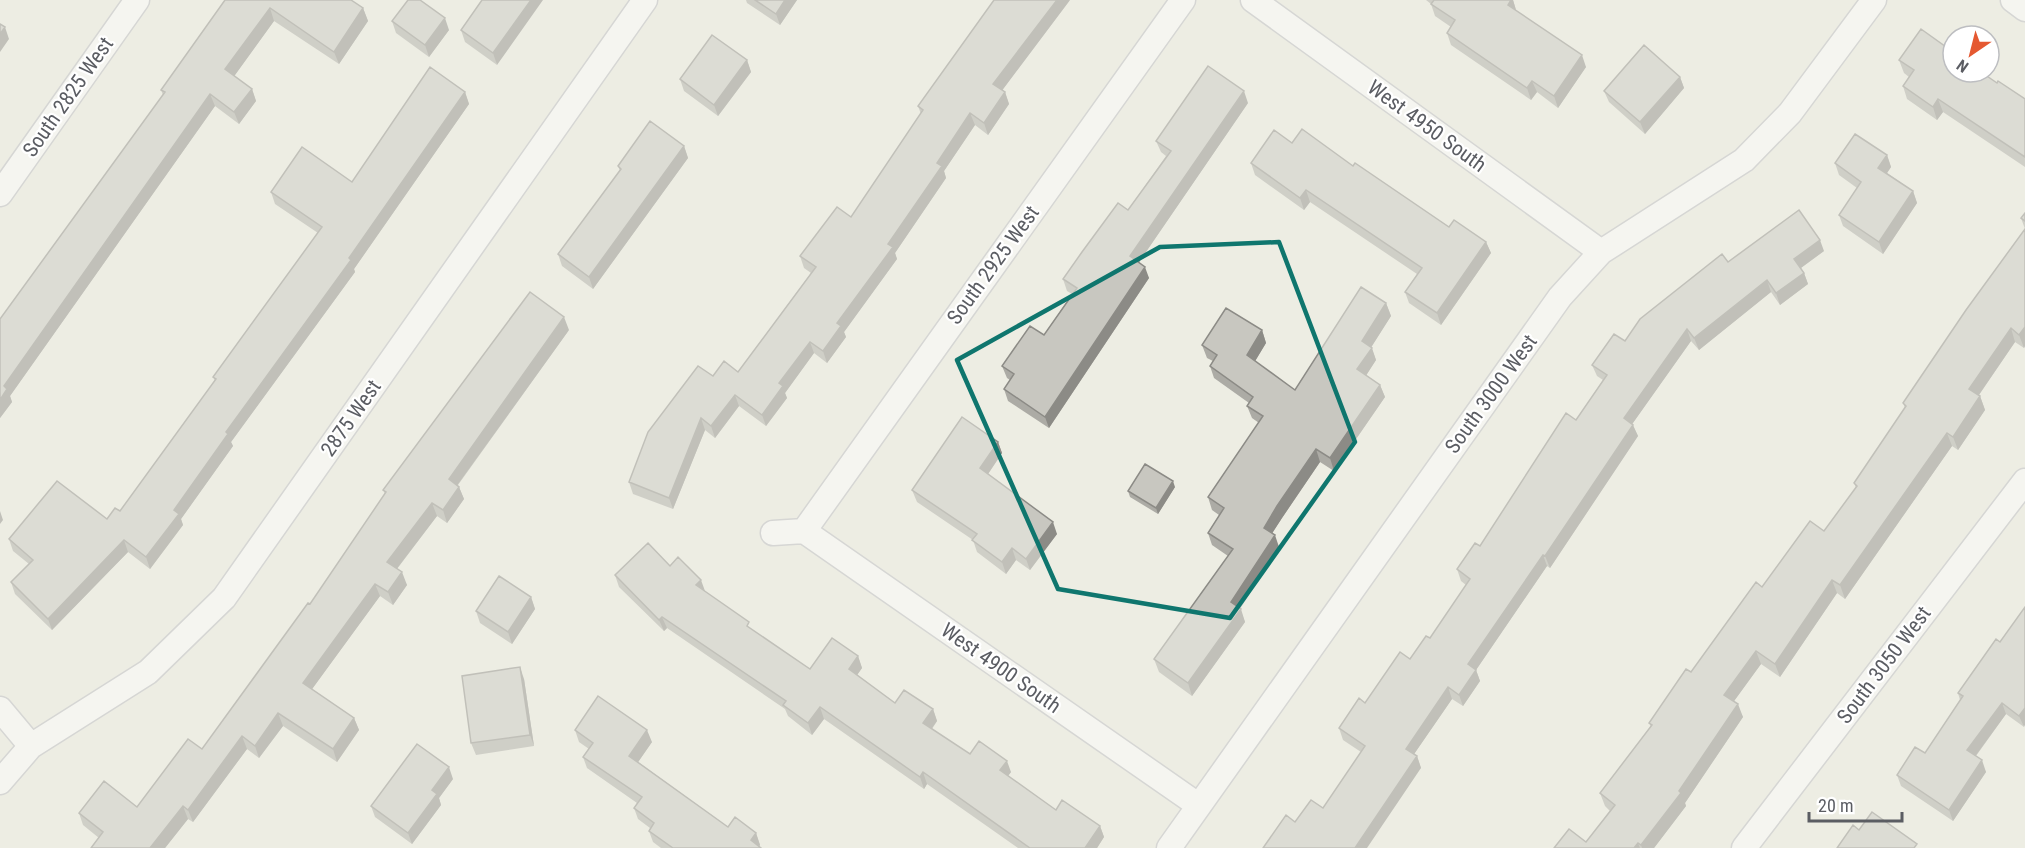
<svg xmlns="http://www.w3.org/2000/svg" width="2025" height="848" font-family="'Roboto Condensed',sans-serif">
  <rect width="100%" height="100%" fill="#edede3"/>
  <g fill="none" stroke-linecap="round" stroke-linejoin="round">
    <defs>
      <path id="street" d="M 1253,0 L 1601,252
        M 2013,0 L 2025,9
        M 0,194 L 137,0
        M 804,531 L 1183,0
        M 804,531 L 1198,805
        M 773,533 L 804,531
        M 0,709 L 31,746
        M 0,782 L 31,746 L 148,672 L 224,598 L 645,0
        M 1169,848 L 1560,297 L 1601,252 L 1744,160 L 1790,113 L 1874,0
        M 1744,848 L 2025,481"/>
    </defs>
    <use href="#street" stroke="#babbc1" stroke-width="27"/>
    <use href="#street" stroke="#fff" stroke-width="24"/>
  </g>
  <path fill="#acaba5" d="M 225,0 L 363,8 L 368,21 L 339,64 L 274,21 L 234,76 L 252,89 L 256,101 L 239,124 L 215,106 L 10,396 L 12,402 L 0,418 L 0,319 L 163,95 L 161,90 Z
    M 482,0 L 497,65 L 465,42 L 461,30 Z
    M 746,0 L 797,0 L 780,25 L 747,3 Z
    M 1070,0 L 1002,90 L 1005,92 L 1009,104 L 988,135 L 975,125 L 944,171 L 946,178 L 895,253 L 897,259 L 844,332 L 846,337 L 827,363 L 814,353 L 785,393 L 787,398 L 766,426 L 739,406 L 715,438 L 705,430 L 673,509 L 633,494 L 629,482 L 713,376 L 738,372 L 811,273 L 804,268 L 800,256 L 851,217 L 921,114 L 918,106 Z
    M 1426,0 L 1513,0 L 1516,10 L 1586,67 L 1558,108 L 1537,92 L 1531,100 L 1451,45 L 1447,33 L 1451,27 L 1435,16 L 1431,4 Z
    M 392,21 L 449,30 L 429,57 L 396,33 Z
    M 747,60 L 751,72 L 718,116 L 684,91 L 680,79 Z
    M 1899,60 L 1997,83 L 2025,99 L 2025,167 L 1943,112 L 1937,120 L 1907,99 L 1903,86 L 1909,77 L 1904,73 Z
    M 1680,77 L 1684,88 L 1645,134 L 1609,102 L 1604,91 Z
    M 465,92 L 469,104 L 354,269 L 355,272 L 231,442 L 233,446 L 181,519 L 183,525 L 150,569 L 128,552 L 52,630 L 15,594 L 11,582 L 29,564 L 13,551 L 9,539 L 107,519 L 120,511 L 215,381 L 213,377 L 318,233 L 275,204 L 271,192 L 352,182 Z
    M 1248,103 L 1139,262 L 1149,278 L 1049,428 L 1008,401 L 1004,389 L 1010,380 L 1007,378 L 1002,366 L 1044,335 L 1072,294 L 1067,291 L 1063,279 L 1128,210 L 1166,156 L 1161,152 L 1156,141 Z
    M 1292,143 L 1353,166 L 1449,227 L 1486,242 L 1491,253 L 1441,325 L 1409,303 L 1405,292 L 1417,274 L 1310,202 L 1304,210 L 1255,175 L 1251,163 Z
    M 684,146 L 688,158 L 593,289 L 562,266 L 558,254 L 620,171 L 618,166 Z
    M 1887,155 L 1891,167 L 1887,173 L 1913,191 L 1917,203 L 1883,254 L 1843,226 L 1839,215 L 1857,188 L 1839,175 L 1835,163 Z
    M 2025,213 L 2025,346 L 2024,348 L 2015,342 L 1979,395 L 1980,396 L 1985,410 L 1958,450 L 1952,446 L 1845,599 L 1837,593 L 1780,677 L 1761,664 L 1734,701 L 1743,717 L 1685,803 L 1686,806 L 1654,848 L 1554,848 L 1586,842 L 1610,811 L 1605,806 L 1600,793 L 1651,727 L 1649,723 L 1762,587 L 1824,531 L 1856,488 L 1854,483 L 1905,408 L 1903,403 L 2025,229 L 2021,218 Z
    M 1824,251 L 1801,268 L 1804,273 L 1808,284 L 1780,305 L 1771,292 L 1699,350 L 1691,341 L 1632,424 L 1638,436 L 1550,568 L 1547,566 L 1476,670 L 1480,681 L 1463,706 L 1452,699 L 1414,754 L 1417,756 L 1421,768 L 1295,822 L 1323,808 L 1361,752 L 1343,740 L 1339,728 L 1430,638 L 1466,585 L 1461,581 L 1457,569 L 1480,546 L 1576,420 L 1603,380 L 1597,376 L 1592,365 L 1728,262 Z
    M 1386,303 L 1391,316 L 1371,347 L 1376,360 L 1366,375 L 1380,385 L 1385,397 L 1334,471 L 1320,462 L 1282,518 L 1272,533 L 1279,547 L 1240,609 L 1245,622 L 1192,696 L 1159,672 L 1154,659 L 1228,556 L 1212,545 L 1208,533 L 1219,515 L 1212,510 L 1208,497 L 1259,423 L 1252,418 L 1247,406 L 1249,403 L 1214,378 L 1210,366 L 1213,361 L 1207,358 L 1202,345 L 1262,330 L 1266,343 L 1255,361 L 1295,390 Z
    M 569,330 L 458,485 L 459,487 L 464,499 L 447,523 L 437,516 L 397,569 L 407,585 L 393,605 L 380,596 L 312,689 L 354,718 L 359,730 L 337,762 L 283,726 L 259,758 L 247,749 L 193,822 L 188,819 L 165,848 L 91,848 L 99,838 L 83,825 L 79,813 L 137,807 L 202,749 L 310,604 L 385,494 L 383,490 Z
    M 998,442 L 1002,453 L 988,474 L 1057,534 L 1030,570 L 1016,560 L 1006,574 L 977,552 L 973,540 L 917,502 L 912,490 Z
    M 1175,487 L 1158,514 L 1130,497 L 1128,491 Z
    M 670,566 L 705,591 L 752,630 L 810,669 L 858,656 L 862,668 L 857,675 L 895,703 L 933,709 L 937,721 L 932,729 L 970,754 L 1011,772 L 1008,776 L 1056,810 L 1100,826 L 1104,837 L 1097,848 L 1018,848 L 927,784 L 924,789 L 824,719 L 812,735 L 788,716 L 785,709 L 667,628 L 664,631 L 619,587 L 615,575 Z
    M 531,597 L 535,609 L 512,644 L 480,623 L 476,611 Z
    M 1996,639 L 2024,727 L 2006,714 L 1976,756 L 1986,772 L 1953,821 L 1901,786 L 1897,775 L 1925,753 L 1960,700 L 1958,693 Z
    M 524,679 L 534,746 L 476,755 L 471,743 Z
    M 575,730 L 652,742 L 638,762 L 728,827 L 756,833 L 760,845 L 759,846 L 761,848 L 661,848 L 653,842 L 649,831 L 650,828 L 638,819 L 634,808 L 637,803 L 587,768 L 583,757 L 589,749 L 579,742 Z
    M 453,779 L 439,798 L 441,805 L 412,844 L 375,817 L 371,806 Z"/>
  <path fill="#8c8b86" d="M 531,0 L 543,0 L 497,65 L 493,53 Z
    M 785,0 L 797,0 L 780,25 L 776,14 Z
    M 1057,0 L 1070,0 L 998,96 L 993,84 Z
    M 1511,0 L 1513,0 L 1516,10 L 1508,5 Z
    M 270,8 L 274,21 L 230,82 L 225,69 Z
    M 363,8 L 368,21 L 339,64 L 334,52 Z
    M 445,18 L 449,30 L 429,57 L 425,45 Z
    M 5,27 L 9,39 L 0,52 L 0,34 Z
    M 1582,55 L 1586,67 L 1558,108 L 1554,96 Z
    M 747,60 L 751,72 L 718,116 L 714,105 Z
    M 1680,77 L 1684,88 L 1645,134 L 1640,122 Z
    M 1532,81 L 1537,92 L 1531,100 L 1527,88 Z
    M 252,89 L 256,101 L 239,124 L 234,112 Z
    M 1244,91 L 1248,103 L 1135,268 L 1130,256 Z
    M 465,92 L 469,104 L 354,269 L 355,272 L 231,442 L 233,446 L 181,519 L 183,525 L 150,569 L 146,557 L 174,510 L 226,432 L 349,258 Z
    M 1005,92 L 1009,104 L 988,135 L 984,123 Z
    M 210,94 L 215,106 L 10,396 L 12,402 L 0,418 L 0,400 L 4,386 Z
    M 1938,99 L 1943,112 L 1937,120 L 1933,107 Z
    M 970,113 L 975,125 L 944,171 L 946,178 L 895,253 L 897,259 L 844,332 L 846,337 L 827,363 L 823,351 L 837,323 L 888,244 L 937,163 Z
    M 684,146 L 688,158 L 593,289 L 589,277 Z
    M 1887,155 L 1891,167 L 1883,179 L 1878,168 Z
    M 1306,190 L 1310,202 L 1304,210 L 1300,198 Z
    M 1913,191 L 1917,203 L 1883,254 L 1879,242 Z
    M 1820,240 L 1824,251 L 1798,270 L 1794,259 Z
    M 1486,242 L 1491,253 L 1441,325 L 1437,313 Z
    M 1145,267 L 1149,278 L 1049,428 L 1045,417 Z
    M 1804,273 L 1808,284 L 1780,305 L 1776,293 Z
    M 1767,280 L 1771,292 L 1699,350 L 1694,338 Z
    M 1386,303 L 1391,316 L 1367,354 L 1362,341 Z
    M 564,317 L 569,330 L 453,491 L 449,479 Z
    M 2025,327 L 2025,346 L 2024,348 L 2019,335 Z
    M 2011,328 L 2015,342 L 1974,402 L 1969,389 Z
    M 1687,329 L 1691,341 L 1628,430 L 1624,418 Z
    M 1262,330 L 1266,343 L 1251,368 L 1247,355 Z
    M 810,342 L 814,353 L 785,393 L 787,398 L 766,426 L 762,415 L 779,383 Z
    M 1372,348 L 1376,360 L 1362,382 L 1357,369 Z
    M 1380,385 L 1385,397 L 1334,471 L 1330,458 Z
    M 735,395 L 739,406 L 715,438 L 711,426 Z
    M 1980,396 L 1985,410 L 1958,450 L 1953,437 Z
    M 701,418 L 705,430 L 673,509 L 669,498 Z
    M 1633,425 L 1638,436 L 1550,568 L 1545,556 Z
    M 1947,433 L 1952,446 L 1845,599 L 1840,585 Z
    M 998,442 L 1002,453 L 984,480 L 980,468 Z
    M 1316,449 L 1320,462 L 1282,518 L 1268,540 L 1264,528 L 1277,506 Z
    M 1173,481 L 1175,487 L 1158,514 L 1156,508 Z
    M 459,487 L 464,499 L 447,523 L 443,510 Z
    M 432,503 L 437,516 L 392,575 L 387,562 Z
    M 0,511 L 3,520 L 0,524 Z
    M 1053,522 L 1057,534 L 1030,570 L 1026,559 Z
    M 1275,535 L 1279,547 L 1235,615 L 1231,602 Z
    M 124,540 L 128,552 L 52,630 L 48,619 Z
    M 1012,548 L 1016,560 L 1006,574 L 1002,562 Z
    M 1543,555 L 1547,566 L 1476,670 L 1480,681 L 1463,706 L 1459,695 L 1468,664 Z
    M 402,572 L 407,585 L 393,605 L 388,592 Z
    M 701,580 L 705,591 L 696,585 Z
    M 1832,580 L 1837,593 L 1780,677 L 1775,664 Z
    M 375,584 L 380,596 L 307,696 L 303,683 Z
    M 531,597 L 535,609 L 512,644 L 508,632 Z
    M 1241,609 L 1245,622 L 1192,696 L 1188,683 Z
    M 662,617 L 667,628 L 664,631 L 659,620 Z
    M 1756,651 L 1761,664 L 1729,708 L 1724,695 Z
    M 858,656 L 862,668 L 853,681 L 849,669 Z
    M 520,667 L 524,679 L 534,746 L 530,735 Z
    M 1448,687 L 1452,699 L 1410,760 L 1406,749 Z
    M 2002,703 L 2006,714 L 1971,762 L 1967,750 Z
    M 1738,704 L 1743,717 L 1685,803 L 1686,806 L 1654,848 L 1642,848 L 1641,845 Z
    M 820,707 L 824,719 L 812,735 L 808,723 Z
    M 2025,708 L 2025,725 L 2024,727 L 2019,716 Z
    M 933,709 L 937,721 L 927,735 L 923,723 Z
    M 278,713 L 283,726 L 259,758 L 255,746 Z
    M 354,718 L 359,730 L 337,762 L 333,749 Z
    M 647,730 L 652,742 L 634,768 L 629,756 Z
    M 242,736 L 247,749 L 193,822 L 188,810 Z
    M 1417,756 L 1421,768 L 1367,848 L 1355,848 Z
    M 1982,760 L 1986,772 L 1953,821 L 1949,810 Z
    M 1007,761 L 1011,772 L 1004,781 L 1000,770 Z
    M 449,767 L 453,779 L 439,798 L 441,805 L 412,844 L 408,833 L 432,790 Z
    M 923,772 L 927,784 L 924,789 L 920,777 Z
    M 183,806 L 188,819 L 165,848 L 150,848 Z
    M 1100,826 L 1104,837 L 1097,848 L 1085,848 Z
    M 756,833 L 760,845 L 758,848 L 751,840 Z
    M 1638,843 L 1640,848 L 1634,848 Z"/>
  <path fill="#c8c7c0" stroke="#8c8b86" stroke-width="1.5" d="M 225,0 L 351,0 L 363,8 L 334,52 L 270,8 L 225,69 L 252,89 L 234,112 L 210,94 L 4,386 L 7,389 L 0,400 L 0,319 L 165,92 L 161,90 Z
    M 408,0 L 420,0 L 445,18 L 425,45 L 392,21 Z
    M 482,0 L 531,0 L 493,53 L 461,30 Z
    M 755,0 L 785,0 L 776,14 Z
    M 994,0 L 1057,0 L 993,84 L 1005,92 L 984,123 L 970,113 L 937,163 L 942,166 L 888,244 L 893,247 L 837,323 L 841,326 L 823,351 L 810,342 L 779,383 L 783,386 L 762,415 L 735,395 L 711,426 L 701,418 L 669,498 L 629,482 L 648,432 L 698,366 L 713,376 L 724,361 L 738,372 L 816,267 L 800,256 L 837,207 L 851,217 L 923,110 L 918,106 Z
    M 1434,0 L 1511,0 L 1508,5 L 1582,55 L 1554,96 L 1532,81 L 1527,88 L 1447,33 L 1455,20 L 1431,4 Z
    M 0,24 L 5,27 L 0,34 Z
    M 1921,29 L 1953,52 L 1953,72 L 1981,72 L 1997,83 L 1998,81 L 2025,99 L 2025,157 L 1938,99 L 1933,107 L 1903,86 L 1914,70 L 1899,60 Z
    M 712,35 L 747,60 L 714,105 L 680,79 Z
    M 1644,45 L 1680,77 L 1640,122 L 1604,91 Z
    M 1208,66 L 1244,91 L 1130,256 L 1145,267 L 1045,417 L 1004,389 L 1014,374 L 1002,366 L 1030,326 L 1044,335 L 1077,288 L 1063,279 L 1082,252 L 1118,203 L 1128,210 L 1171,151 L 1156,141 Z
    M 430,67 L 465,92 L 349,258 L 351,260 L 226,432 L 228,434 L 174,510 L 179,514 L 146,557 L 124,540 L 48,619 L 11,582 L 33,560 L 9,539 L 57,481 L 107,519 L 115,508 L 120,511 L 216,379 L 213,377 L 322,227 L 271,192 L 302,147 L 352,182 Z
    M 650,121 L 684,146 L 589,277 L 558,254 L 621,169 L 618,166 Z
    M 1302,129 L 1353,166 L 1355,163 L 1449,227 L 1454,220 L 1486,242 L 1437,313 L 1405,292 L 1422,268 L 1306,190 L 1300,198 L 1251,163 L 1274,130 L 1292,143 Z
    M 1855,134 L 1887,155 L 1878,168 L 1913,191 L 1879,242 L 1839,215 L 1861,182 L 1835,163 Z
    M 1799,210 L 1820,240 L 1794,259 L 1804,273 L 1776,293 L 1767,280 L 1694,338 L 1687,329 L 1624,418 L 1633,425 L 1545,556 L 1543,555 L 1468,664 L 1476,670 L 1459,695 L 1448,687 L 1406,749 L 1417,756 L 1355,848 L 1263,848 L 1286,815 L 1295,822 L 1311,800 L 1323,808 L 1365,746 L 1339,728 L 1359,698 L 1365,703 L 1400,652 L 1410,659 L 1426,636 L 1430,638 L 1470,579 L 1457,569 L 1475,543 L 1480,546 L 1566,413 L 1576,420 L 1607,375 L 1592,365 L 1614,334 L 1625,341 L 1640,319 L 1722,254 L 1728,262 Z
    M 2025,213 L 2025,221 L 2021,218 Z
    M 2025,229 L 2025,327 L 2019,335 L 2011,328 L 1969,389 L 1980,396 L 1953,437 L 1947,433 L 1840,585 L 1832,580 L 1775,664 L 1756,651 L 1724,695 L 1738,704 L 1679,791 L 1681,793 L 1641,845 L 1638,843 L 1634,848 L 1554,848 L 1569,829 L 1586,842 L 1615,805 L 1600,793 L 1652,725 L 1649,723 L 1686,669 L 1691,672 L 1756,582 L 1762,587 L 1810,521 L 1824,531 L 1857,486 L 1854,483 L 1906,406 L 1903,403 L 1966,310 Z
    M 1361,287 L 1386,303 L 1362,341 L 1372,348 L 1357,369 L 1380,385 L 1330,458 L 1316,449 L 1277,506 L 1264,528 L 1275,535 L 1231,602 L 1241,609 L 1188,683 L 1154,659 L 1233,549 L 1208,533 L 1224,508 L 1208,497 L 1263,416 L 1247,406 L 1253,397 L 1210,366 L 1217,355 L 1202,345 L 1226,308 L 1262,330 L 1247,355 L 1295,390 Z
    M 530,292 L 564,317 L 449,479 L 459,487 L 443,510 L 432,503 L 387,562 L 402,572 L 388,592 L 375,584 L 303,683 L 354,718 L 333,749 L 278,713 L 255,746 L 242,736 L 188,810 L 183,806 L 150,848 L 91,848 L 103,832 L 79,813 L 104,781 L 137,807 L 188,739 L 202,749 L 308,603 L 310,604 L 386,492 L 383,490 Z
    M 962,417 L 998,442 L 980,468 L 1053,522 L 1026,559 L 1012,548 L 1002,562 L 972,540 L 977,534 L 912,490 Z
    M 1145,464 L 1173,481 L 1156,508 L 1128,491 Z
    M 648,543 L 670,566 L 678,557 L 701,580 L 696,585 L 749,622 L 747,626 L 810,669 L 832,638 L 858,656 L 849,669 L 895,703 L 904,690 L 933,709 L 923,723 L 970,754 L 979,741 L 1007,761 L 1000,770 L 1056,810 L 1062,800 L 1100,826 L 1085,848 L 1030,848 L 923,772 L 920,777 L 820,707 L 808,723 L 783,705 L 786,701 L 662,617 L 659,620 L 615,575 Z
    M 499,576 L 531,597 L 508,632 L 476,611 Z
    M 2025,607 L 2025,708 L 2019,716 L 2002,703 L 1967,750 L 1982,760 L 1949,810 L 1897,775 L 1915,747 L 1925,753 L 1963,696 L 1958,693 L 1996,639 L 2000,642 Z
    M 520,667 L 530,735 L 471,743 L 462,676 Z
    M 598,696 L 647,730 L 629,756 L 728,827 L 735,817 L 756,833 L 751,840 L 761,848 L 673,848 L 649,831 L 654,823 L 634,808 L 642,797 L 583,757 L 593,743 L 575,730 Z
    M 417,744 L 449,767 L 432,790 L 437,794 L 408,833 L 371,806 Z
    M 1872,812 L 1917,844 L 1914,848 L 1837,848 L 1853,825 L 1859,830 Z"/>
  <path d="M0 0H2025V848H0ZM 1279,242 L 1355,442 L 1230,618 L 1058,589 L 957,360 L 1160,247 Z" fill="#edede3" fill-opacity=".55" fill-rule="evenodd"/>
  <path fill="none" stroke="#0f766e" stroke-width="4.5" stroke-linejoin="round" d="M 1279,242 L 1355,442 L 1230,618 L 1058,589 L 957,360 L 1160,247 Z"/>
  <g text-anchor="middle" dominant-baseline="central" stroke-width="4.5" stroke-linejoin="round" paint-order="stroke">
    <g font-size="21" fill="#5b5d63" stroke="#fff">
      <text transform="translate(68 97) rotate(-55)">South 2825 West</text>
      <text transform="translate(1427 126) rotate(36)">West 4950 South</text>
      <text transform="translate(993 265) rotate(-54)">South 2925 West</text>
      <text transform="translate(1491 394) rotate(-54)">South 3000 West</text>
      <text transform="translate(351 418) rotate(-55)">2875 West</text>
      <text transform="translate(1884 665) rotate(-53)">South 3050 West</text>
      <text transform="translate(1001 668) rotate(35)">West 4900 South</text>
    </g>
  </g>
  <g transform="translate(1971 54) rotate(215)"><circle r="28" fill="#ffffff" stroke="#bdbec1" stroke-width="1.5"/>
  <path d="M0-4.5L10 22L0 15L-10 22Z" fill="#e55931"/>
  <text y="-9" font-size="16" font-weight="bold" text-anchor="middle" fill="#5b5d63">N</text>
  </g>
  <path d="M1809 812v9h93v-9" fill="none" stroke="#5b5d63" stroke-width="3"/>
  <text x="1818" y="812" font-size="18" fill="#5b5d63" stroke="#ffffff" stroke-width="4.5" paint-order="stroke">20 m</text>
</svg>
